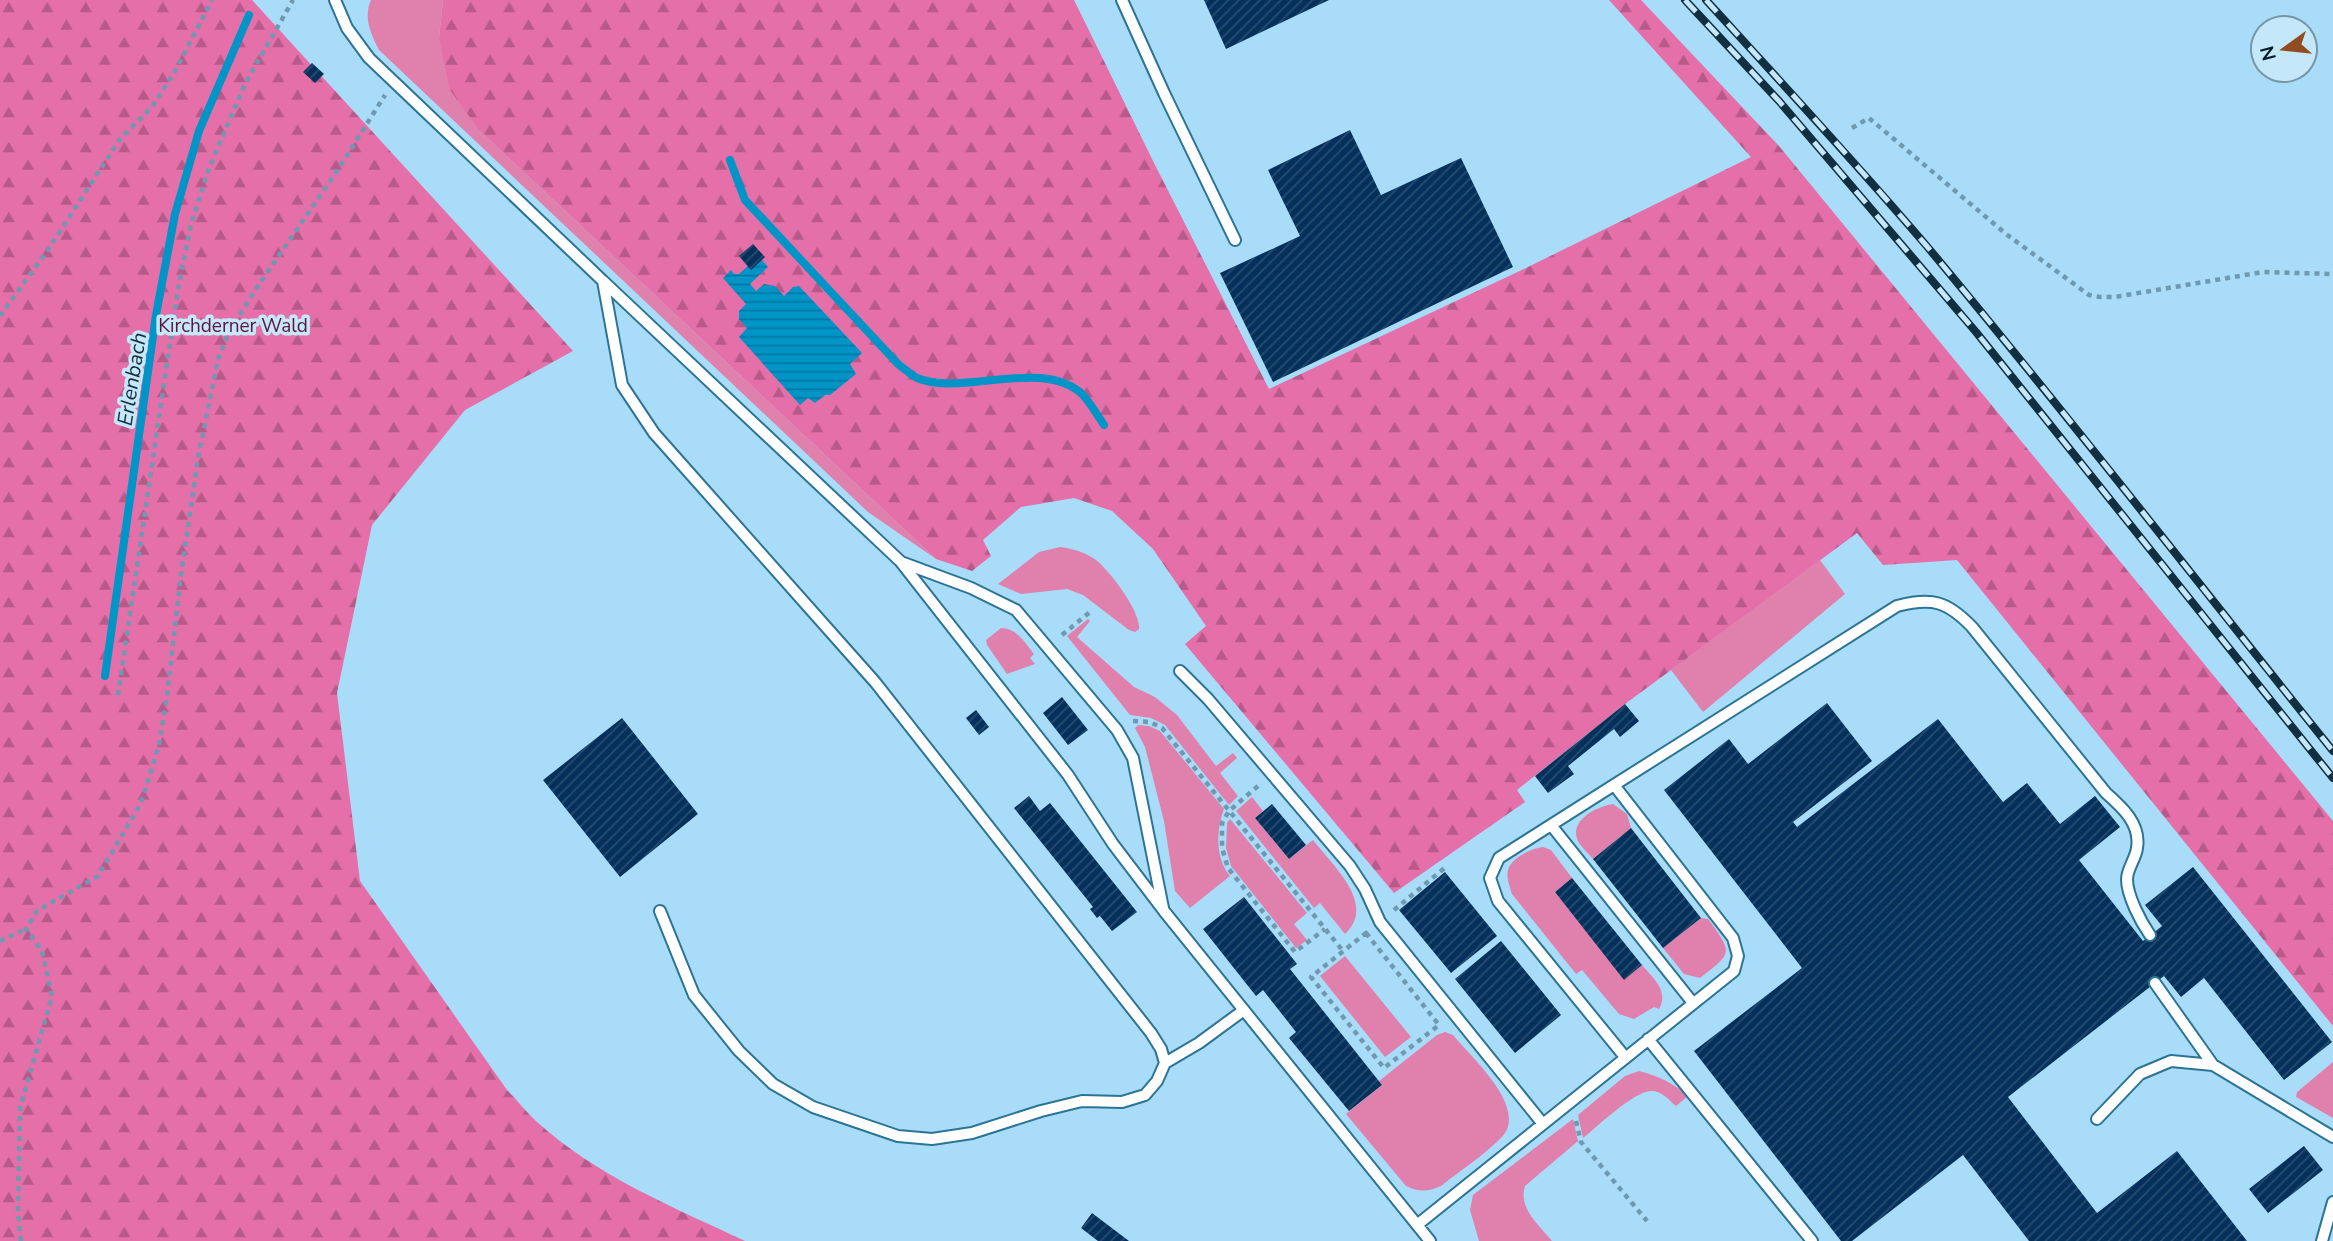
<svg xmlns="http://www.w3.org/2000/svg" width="2333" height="1241" font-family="'Nunito Sans',sans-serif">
  <defs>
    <pattern id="forest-firs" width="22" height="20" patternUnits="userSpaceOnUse" patternTransform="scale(1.75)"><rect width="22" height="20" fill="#e56fa8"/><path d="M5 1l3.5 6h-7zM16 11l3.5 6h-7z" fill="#b75a89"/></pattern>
    <pattern id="water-rules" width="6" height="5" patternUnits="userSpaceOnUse" patternTransform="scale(1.75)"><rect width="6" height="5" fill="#0094c7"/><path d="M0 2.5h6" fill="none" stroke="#0078a2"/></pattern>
    <pattern id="building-hatch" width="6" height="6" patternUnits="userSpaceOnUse" patternTransform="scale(1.75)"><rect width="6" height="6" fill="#04315b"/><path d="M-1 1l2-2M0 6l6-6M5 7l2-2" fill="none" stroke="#274d6f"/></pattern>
  </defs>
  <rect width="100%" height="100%" fill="#a9dcf8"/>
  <path fill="#e080ac" d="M 371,0 L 443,0 L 439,38 L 480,131 L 936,559 L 868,512 L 379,50 C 371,34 363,18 371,0 Z
    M 1060,547 C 1074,549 1085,552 1096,560 C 1110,571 1141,612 1139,629 L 1135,632 L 1129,630 L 1083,595 L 1067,589 L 1021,594 L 998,584 L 1039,552 Z
    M 1820,560 L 1845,594 L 1703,712 L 1671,670 Z
    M 1088,619 L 1090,621 L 1077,637 L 1134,687 L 1155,697 L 1177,715 L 1216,766 L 1233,753 L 1237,758 L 1220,773 L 1238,796 L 1229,805 L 1165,725 L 1151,718 L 1130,715 L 1067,636 Z
    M 1001,628 C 1017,628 1025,643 1034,654 L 1030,658 L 1035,664 L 1007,674 L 987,645 L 986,640 Z
    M 1138,725 L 1149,726 L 1160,731 L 1224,809 C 1216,830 1215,858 1230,876 L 1190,908 L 1175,891 L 1164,821 L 1145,747 L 1135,728 Z
    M 1252,797 L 1263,811 L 1255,818 L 1289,859 L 1313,840 C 1333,866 1377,904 1345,934 L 1320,903 L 1314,908 L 1236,811 Z
    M 1613,804 L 1627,814 L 1631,828 L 1593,859 C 1588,853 1581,847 1578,841 C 1568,820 1598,806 1613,804 Z
    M 1230,819 L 1307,913 L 1294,924 L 1307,940 L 1296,948 L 1231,866 L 1226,848 L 1227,823 Z
    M 1543,847 L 1551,850 L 1572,878 L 1555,892 L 1624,979 L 1642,965 C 1654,979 1669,991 1659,1009 L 1654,1007 L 1634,1019 L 1619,1014 L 1582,970 L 1576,974 L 1512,894 C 1510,887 1506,878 1508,870 C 1511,858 1532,848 1543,847 Z
    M 1701,918 L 1708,919 C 1733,953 1733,953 1700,978 L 1684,974 L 1663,948 Z
    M 1345,956 L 1411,1037 L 1385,1057 L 1320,976 Z
    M 1445,1032 L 1453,1035 C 1472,1058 1530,1109 1501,1138 C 1483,1156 1461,1170 1441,1186 C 1427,1192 1419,1192 1406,1186 L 1346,1114 L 1382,1085 L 1379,1081 L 1437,1035 Z
    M 2333,1062 L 2333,1118 L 2296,1097 L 2297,1092 Z
    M 1639,1071 C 1659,1076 1673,1083 1688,1096 L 1676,1106 C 1669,1100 1662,1091 1652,1091 C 1635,1090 1597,1127 1583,1138 L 1578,1115 L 1625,1076 Z
    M 1573,1119 L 1578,1141 L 1525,1186 C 1518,1208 1538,1224 1552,1241 L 1479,1241 L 1470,1210 L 1473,1195 Z"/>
  <path fill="url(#forest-firs)" d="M 0,0 L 252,0 L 573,351 L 465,410 L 372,525 L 337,693 L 360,881 L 507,1090 C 517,1100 526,1112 536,1121 C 596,1176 673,1207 745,1241 L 0,1241 Z
    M 443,0 L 1074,0 L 1155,165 L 1269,389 L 1528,267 L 1751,157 L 1609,0 L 1641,0 L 1779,146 L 2333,821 L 2333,1026 L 1957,560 L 1883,565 L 1857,533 L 1625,704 L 1517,790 L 1525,802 L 1394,893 L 1185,644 L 1206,626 L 1153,549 L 1112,511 L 1074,498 L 1021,507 L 983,540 L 991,556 L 972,571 L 936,559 L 480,131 L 450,90 L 439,38 Z"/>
  <path fill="url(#water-rules)" d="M 762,260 L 768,267 L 750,284 L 756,291 L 764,284 L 775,286 L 784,296 L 793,287 L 799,286 L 862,353 L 850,364 L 856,374 L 830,395 L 825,395 L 815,403 L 808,398 L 800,405 L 739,337 L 747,328 L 739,319 L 739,311 L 746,304 L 723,278 L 731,270 L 734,274 L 739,274 L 748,266 Z"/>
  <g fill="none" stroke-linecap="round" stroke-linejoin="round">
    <path stroke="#0094c7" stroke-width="8" d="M 730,160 L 745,200 L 899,365 C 905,369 911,375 917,378 C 962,397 1042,357 1082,394 C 1090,402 1097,415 1104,425
      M 105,676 L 156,315 L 175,214 L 199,131 L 249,15"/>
  </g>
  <path fill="url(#building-hatch)" d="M 1204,0 L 1329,0 L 1226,49 Z
    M 312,63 L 324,74 L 315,83 L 303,72 Z
    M 1350,130 L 1381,195 L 1461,158 L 1513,267 L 1273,382 L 1220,273 L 1300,236 L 1268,170 Z
    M 753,244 L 765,257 L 751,270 L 739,256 Z
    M 1062,697 L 1088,730 L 1068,745 L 1043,713 Z
    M 1827,703 L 1872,761 L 1793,822 L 1797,827 L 1938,719 L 2003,802 L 2027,783 L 2060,824 L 2095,796 L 2120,827 L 2079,860 L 2143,941 L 2162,926 L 2145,905 L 2193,867 L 2332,1042 L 2284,1080 L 2204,978 L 2181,997 L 2164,976 L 2008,1097 L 2097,1213 L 2177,1151 L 2247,1241 L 2029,1241 L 1963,1155 L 1852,1241 L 1841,1241 L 1694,1051 L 1802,968 L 1664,790 L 1729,739 L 1748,764 Z
    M 1625,704 L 1639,721 L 1620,737 L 1614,729 L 1568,766 L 1574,774 L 1548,793 L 1535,776 Z
    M 976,710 L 989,727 L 979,735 L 966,718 Z
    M 622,718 L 698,814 L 620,877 L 543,780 Z
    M 1029,796 L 1040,811 L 1050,803 L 1137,912 L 1112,931 L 1100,916 L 1097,918 L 1090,909 L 1093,907 L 1014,808 Z
    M 1272,804 L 1306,845 L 1289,859 L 1255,818 Z
    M 1631,828 L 1701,918 L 1663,948 L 1593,859 Z
    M 1445,872 L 1497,936 L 1451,973 L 1399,910 Z
    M 1572,878 L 1642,965 L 1624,980 L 1555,892 Z
    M 1244,897 L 1297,964 L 1290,969 L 1382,1085 L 1349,1111 L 1289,1038 L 1296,1032 L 1263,990 L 1256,996 L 1203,929 Z
    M 1501,941 L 1561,1015 L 1515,1053 L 1455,979 Z
    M 2304,1146 L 2323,1170 L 2268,1213 L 2249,1189 Z
    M 1092,1213 L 1129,1241 L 1098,1241 L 1081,1228 Z"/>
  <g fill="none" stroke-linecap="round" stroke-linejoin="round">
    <defs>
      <path id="lane" d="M 335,0 L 347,28 L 369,58 L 603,281 L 622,385 L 654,433 L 875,682 L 1151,1033 L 1161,1049 L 1165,1063 L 1157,1081 L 1145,1095 L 1122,1102 L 1082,1101 L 1041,1111 L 972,1133 L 932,1139 L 898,1136 L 813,1107 L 773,1084 L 739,1051 L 694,995 L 660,911
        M 1122,0 L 1164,93 L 1235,240
        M 603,281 L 900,561 L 1068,775 L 1113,844 L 1164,911 L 1430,1241
        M 901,562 L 971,588 L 1016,610 L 1117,730 L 1133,758 L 1163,908
        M 1180,671 L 1208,699 L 1350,866 L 1365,889 L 1380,922 L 1543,1124
        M 1614,785 L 1499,858 L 1490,878 L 1498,901 L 1625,1057
        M 1551,825 L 1693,1003
        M 2155,983 L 2213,1065
        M 1648,1039 L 1812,1241
        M 1165,1063 L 1199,1043 L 1244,1010
        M 2097,1119 L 2140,1074 L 2171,1061 L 2213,1065 L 2333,1137
        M 1417,1225 L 1734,971 L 1738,956 L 1733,938 L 1614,785 L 1897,606 C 1932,597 1947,601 1972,627 L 2106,793 C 2122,807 2141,824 2137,848 C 2136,858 2127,869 2127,879 C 2127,896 2141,922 2150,935
        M 2322,1241 L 2333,1202"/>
    </defs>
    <use href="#lane" stroke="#2c7495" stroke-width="14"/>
    <path stroke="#6e99b0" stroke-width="4.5" stroke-dasharray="5 5" stroke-linecap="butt" d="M 1852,128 L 1869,118 L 2006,234 L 2089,295 L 2100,297 L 2115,297 L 2263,272 L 2333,274
      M 0,316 L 49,248 L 120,139 L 152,107 L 174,73 L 212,0
      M 1062,635 L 1090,612
      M 118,695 L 178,289 L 191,224 L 209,168 L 245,84 L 293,0
      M 1133,721 L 1150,722 L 1162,728 L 1343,951
      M 1258,786 L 1229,811 L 1222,823 L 1222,848 L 1228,868 L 1295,952 L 1325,929
      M 1394,910 L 1447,866
      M 1366,933 L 1439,1025 L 1384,1068 L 1311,977 Z
      M 0,941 L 26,929
      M 1576,1121 L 1581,1142 L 1647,1221
      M 21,1241 L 18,1211 L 20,1108 L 52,996 L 42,951 L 26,929 L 37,911 L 98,876 L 141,803 L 159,745 L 167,696 L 181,574 L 198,458 L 218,359 L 229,332 L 256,289 L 339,168 L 385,95"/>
    <use href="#lane" stroke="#fff" stroke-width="10"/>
    <defs>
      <path id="rail" d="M 1685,0 L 1779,101 L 1976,332 L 2333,778
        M 1706,0 C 1780,81 1854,161 1925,244 C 2064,410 2197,582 2333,751"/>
    </defs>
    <use href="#rail" stroke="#122f3f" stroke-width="8"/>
    <use href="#rail" stroke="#c5e7fa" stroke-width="5" stroke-dasharray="16" stroke-linecap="butt"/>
  </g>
  <g text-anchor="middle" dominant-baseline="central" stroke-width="7" stroke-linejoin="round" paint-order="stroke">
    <g font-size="19" fill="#5f153d" stroke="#c5e7fa">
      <text x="233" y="326">Kirchderner Wald</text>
    </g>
    <g font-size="21" font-style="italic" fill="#142d39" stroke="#c5e7fa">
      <text transform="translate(132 379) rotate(-81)">Erlenbach</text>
    </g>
  </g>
  <g transform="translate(2284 49) rotate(255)"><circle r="33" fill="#c5e7fa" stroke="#7695a6" stroke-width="2"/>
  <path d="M0-5L12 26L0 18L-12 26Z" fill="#914d1f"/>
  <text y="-10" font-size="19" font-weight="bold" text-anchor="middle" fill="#001b29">N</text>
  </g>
</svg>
